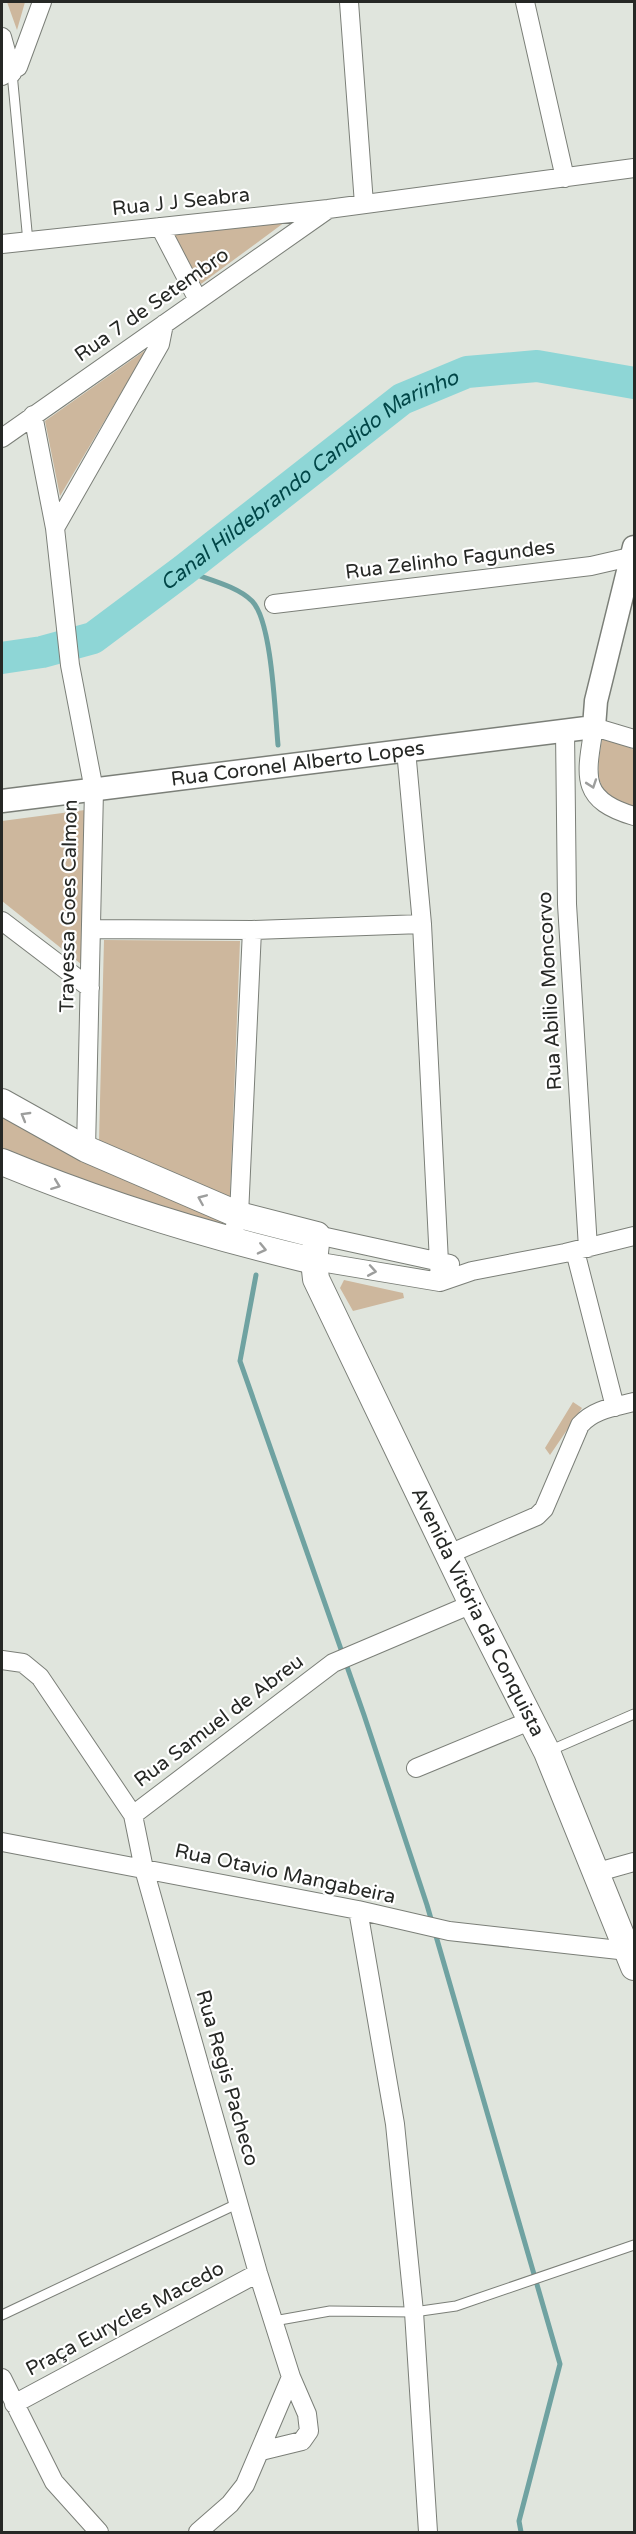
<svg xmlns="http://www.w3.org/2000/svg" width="636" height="2534" font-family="'Varela Round',sans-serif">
  <rect width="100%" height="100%" fill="#e0e5dd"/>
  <path fill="#cdb79d" d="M 7,2 L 25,2 L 17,30 Z
    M 285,222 L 201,284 L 173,233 Z
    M 147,349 L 60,496 L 45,421 Z
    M 602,739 L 621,743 L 634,750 L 634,807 C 593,795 596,776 602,739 Z
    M 85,810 L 81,964 L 2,901 L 2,821 Z
    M 104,940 L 240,941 L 230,1197 L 99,1141 Z
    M 2,1110 L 225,1219 L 223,1227 L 78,1179 L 2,1148 Z
    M 344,1280 L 403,1293 L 404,1298 L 353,1311 L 340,1288 Z
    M 573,1402 L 582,1408 L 550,1455 L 545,1448 Z"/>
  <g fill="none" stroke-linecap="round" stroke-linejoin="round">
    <path stroke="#6fa2a1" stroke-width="5" d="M 184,570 C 205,579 236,585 252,601 C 272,621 275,713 278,745
      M 256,1275 L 240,1361 L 364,1715 L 427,1905 L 560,2364 L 519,2521 L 521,2532"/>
    <path stroke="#8ed6d6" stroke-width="32" id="s1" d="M 2,658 L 42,652 L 93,638 L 184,570 L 402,399 L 467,372 L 537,366 L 634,383"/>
    <defs>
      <path id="service" d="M 12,73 L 28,242
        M 549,1751 L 634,1714
        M 2,2315 L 239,2203
        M 274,2321 L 330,2311 L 414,2312 L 456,2306 L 634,2245"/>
      <path id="minor" d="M 349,2 L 364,204
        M 525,2 L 565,178
        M 2,37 L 12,73
        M 2,76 L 18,67 L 42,2
        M 160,227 L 198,300
        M 2,244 L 328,209 L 634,168
        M 33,415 L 55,528 L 70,665 L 94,790 L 86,1149
        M 2,438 L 327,210
        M 55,528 L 160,344 L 164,324
        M 274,604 L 591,566 L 630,557
        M 565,730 L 567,904 L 588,1248
        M 634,739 L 594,727 C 586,776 579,800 634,816
        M 406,750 L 422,924 L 440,1282
        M 2,921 L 90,988
        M 91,929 L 252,930 L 239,1215 L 230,1241
        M 252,930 L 422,924
        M 317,1235 L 450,1264
        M 575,1251 L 615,1407
        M 314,1261 L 440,1282 L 472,1271 L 565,1253 L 634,1236
        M 449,1554 L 537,1516 L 544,1509 L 580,1425 C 594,1409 615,1407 634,1402
        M 2,1660 L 23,1663 L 40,1677 L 133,1815 L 144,1869 L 258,2273 L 291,2377 L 245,2485 L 230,2504 L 198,2532
        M 416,1768 L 532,1720
        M 133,1815 L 333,1663 L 472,1604
        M 2,1842 L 358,1910 L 449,1931 L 628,1951
        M 598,1872 L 634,1862
        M 358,1910 L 395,2124 L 414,2312 L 428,2532
        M 2,2378 L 54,2482 L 99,2532
        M 14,2404 L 258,2273
        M 261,2451 L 302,2441 L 309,2431 L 307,2414 L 291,2377"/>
      <g id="tertiary">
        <path id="s2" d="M 2,801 L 594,727 L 596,701 L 634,547"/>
      </g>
      <g id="secondary">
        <path id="s3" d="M 2,1102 L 86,1149 L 239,1215 L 317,1235 L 314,1261 L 316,1279 L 472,1604 L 547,1752 L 634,1967"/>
        <path d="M 2,1162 C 103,1204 207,1236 314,1261"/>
      </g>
    </defs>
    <use href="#service" stroke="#7b7f78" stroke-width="11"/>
    <use href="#minor" stroke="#7b7f78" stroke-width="20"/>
    <use href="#tertiary" stroke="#7b7f78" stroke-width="25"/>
    <use href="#secondary" stroke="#7b7f78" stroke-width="28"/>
    <use href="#service" stroke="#fff" stroke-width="9"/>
    <use href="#minor" stroke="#fff" stroke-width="18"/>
    <use href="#tertiary" stroke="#fff" stroke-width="22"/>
    <use href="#secondary" stroke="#fff" stroke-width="26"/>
  </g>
  <defs><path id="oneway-chevron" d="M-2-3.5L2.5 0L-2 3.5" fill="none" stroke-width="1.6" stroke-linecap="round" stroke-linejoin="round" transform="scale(1.5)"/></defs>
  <g stroke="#9d9e9d">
    <use href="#oneway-chevron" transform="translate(592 784) rotate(71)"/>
    <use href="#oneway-chevron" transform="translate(25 1116) rotate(-150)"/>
    <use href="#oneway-chevron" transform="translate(56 1185) rotate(21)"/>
    <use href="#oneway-chevron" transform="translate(202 1199) rotate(-157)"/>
    <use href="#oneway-chevron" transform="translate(262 1249) rotate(13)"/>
    <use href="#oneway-chevron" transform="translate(372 1271) rotate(10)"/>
  </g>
  <g text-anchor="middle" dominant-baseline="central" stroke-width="4.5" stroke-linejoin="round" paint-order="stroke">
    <g font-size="20" fill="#262825" stroke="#fff">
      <text transform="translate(181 202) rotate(-6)">Rua J J Seabra</text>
      <text transform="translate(152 305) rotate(-35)">Rua 7 de Setembro</text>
      <text transform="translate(450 560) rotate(-7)">Rua Zelinho Fagundes</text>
      <text stroke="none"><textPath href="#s2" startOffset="298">Rua Coronel Alberto Lopes</textPath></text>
      <text transform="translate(69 906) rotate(-89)">Travessa Goes Calmon</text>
      <text transform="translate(550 991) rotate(-93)">Rua Abilio Moncorvo</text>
      <text stroke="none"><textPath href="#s3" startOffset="758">Avenida Vitória da Conquista</textPath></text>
      <text transform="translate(219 1721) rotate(-37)">Rua Samuel de Abreu</text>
      <text transform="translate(285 1874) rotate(12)">Rua Otavio Mangabeira</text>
      <text transform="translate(227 2078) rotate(74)">Rua Regis Pacheco</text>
      <text transform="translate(125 2319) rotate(-28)">Praça Eurycles Macedo</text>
    </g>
    <g font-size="21" font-style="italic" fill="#004647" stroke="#fff">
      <text stroke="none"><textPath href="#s1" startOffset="362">Canal Hildebrando Candido Marinho</textPath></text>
    </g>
  </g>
  <rect width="636" height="2534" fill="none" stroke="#262825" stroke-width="6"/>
</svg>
